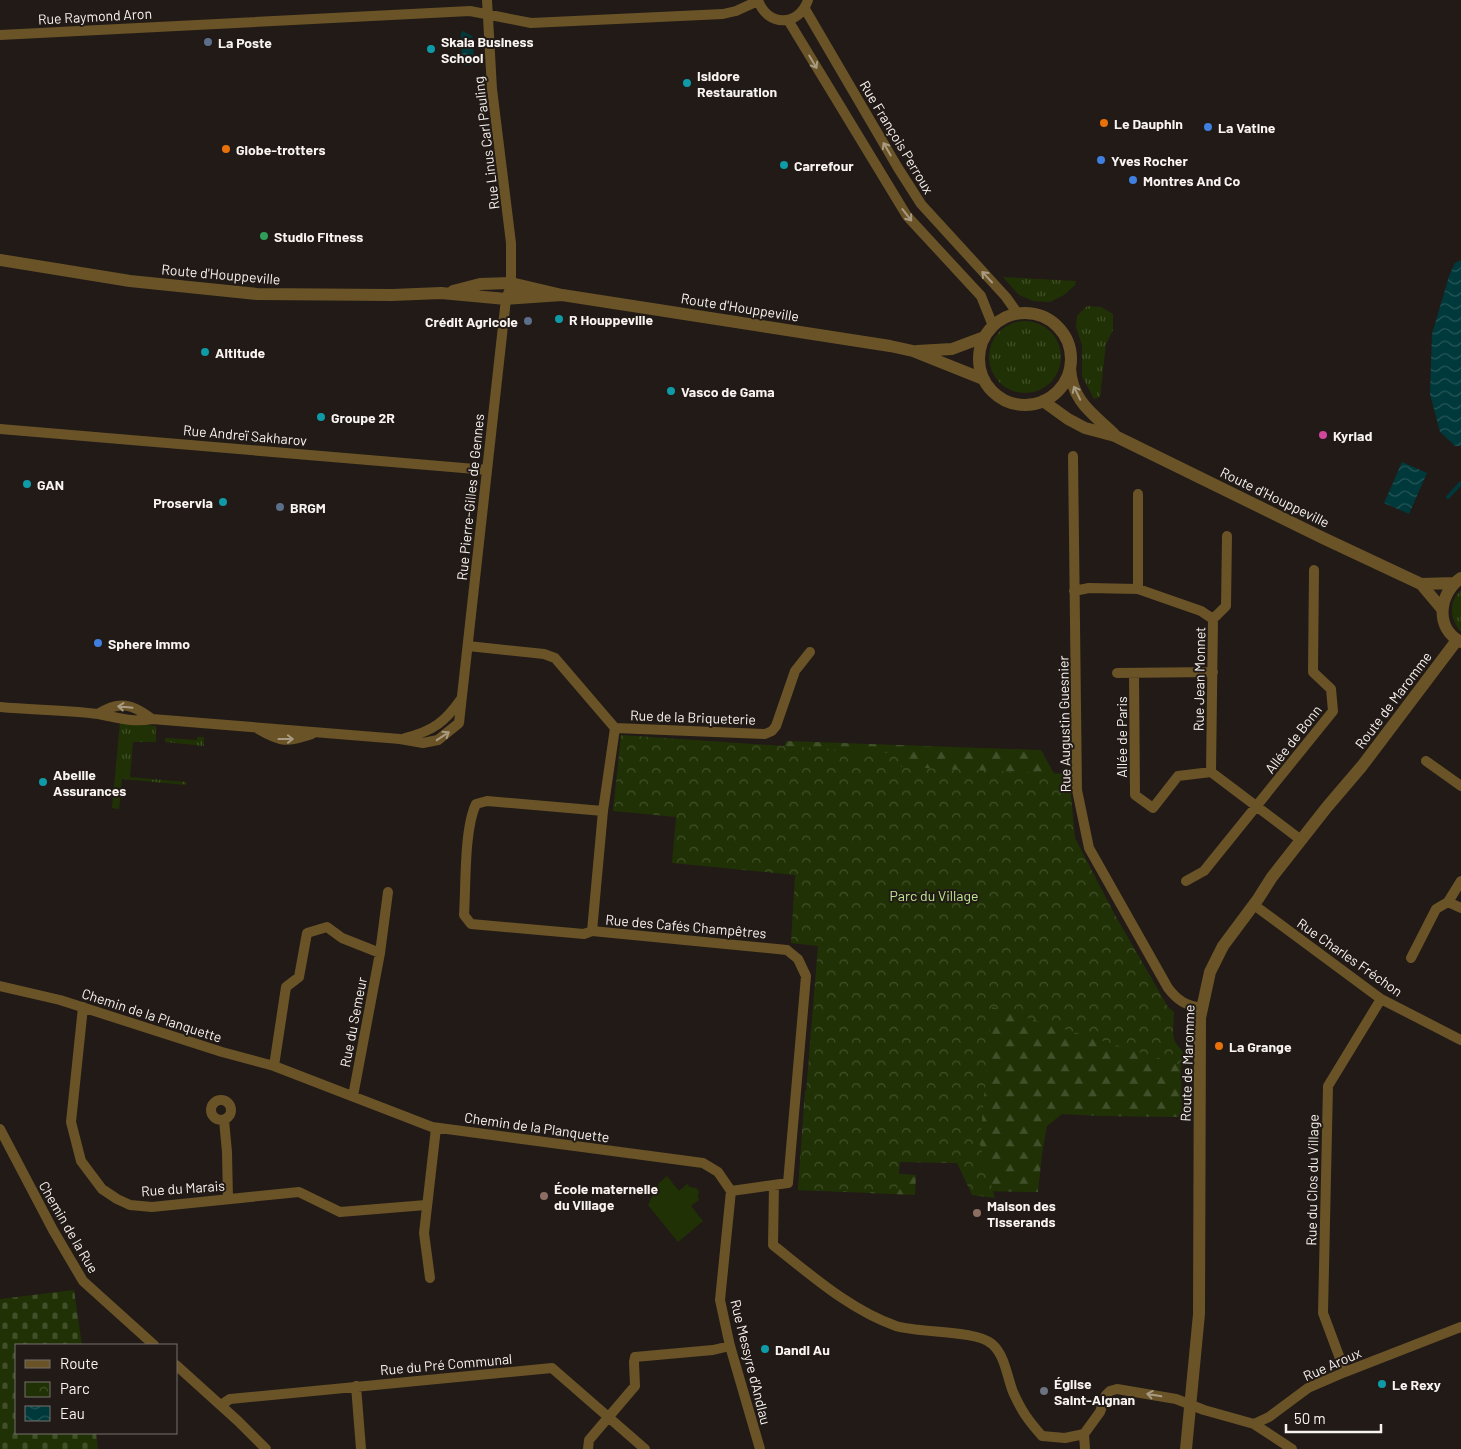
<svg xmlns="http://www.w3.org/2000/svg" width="1461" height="1449" font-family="Barlow,sans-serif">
  <defs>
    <pattern id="grass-tufts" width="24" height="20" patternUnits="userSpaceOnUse" patternTransform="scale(1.25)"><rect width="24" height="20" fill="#203205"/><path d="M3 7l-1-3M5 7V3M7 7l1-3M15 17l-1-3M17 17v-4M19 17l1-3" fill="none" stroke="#41502a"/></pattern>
    <pattern id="forest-firs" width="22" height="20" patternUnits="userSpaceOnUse" patternTransform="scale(1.25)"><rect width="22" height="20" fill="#203205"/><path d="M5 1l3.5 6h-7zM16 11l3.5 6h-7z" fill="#41502a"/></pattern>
    <pattern id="cemetery-stones" width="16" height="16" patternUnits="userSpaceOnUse" patternTransform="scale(1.25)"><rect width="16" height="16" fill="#203205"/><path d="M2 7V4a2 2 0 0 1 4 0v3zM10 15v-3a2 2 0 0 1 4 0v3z" fill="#41502a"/></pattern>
    <pattern id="park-crowns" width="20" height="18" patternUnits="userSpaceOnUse" patternTransform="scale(1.25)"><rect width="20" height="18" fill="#203205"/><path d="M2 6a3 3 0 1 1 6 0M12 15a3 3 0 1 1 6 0" fill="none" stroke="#41502a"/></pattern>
    <pattern id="water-waves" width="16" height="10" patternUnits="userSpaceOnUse" patternTransform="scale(1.25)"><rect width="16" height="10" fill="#00393b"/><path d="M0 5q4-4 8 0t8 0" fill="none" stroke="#265658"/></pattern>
  </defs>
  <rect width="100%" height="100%" fill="#211a16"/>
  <path fill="url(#grass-tufts)" d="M 1003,277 L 1076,281 L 1075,285 L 1064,295 L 1050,302 L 1033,301 L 1019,295 Z
    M 1087,306 L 1101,307 L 1113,314 L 1113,330 L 1106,344 L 1100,397 L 1094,399 L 1082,376 L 1082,345 L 1076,327 L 1077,316 Z
    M989 357a36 36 0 1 1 72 0a36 36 0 1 1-72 0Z
    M 1461,590 L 1461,632 C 1450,620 1448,602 1461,590 Z
    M 120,722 L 156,726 L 156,742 L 133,742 L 130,777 L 186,782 L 186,785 L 122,779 L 119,809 L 112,808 Z
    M 197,737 L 204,737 L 204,746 L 165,742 L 165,738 L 197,740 Z"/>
  <path fill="url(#forest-firs)" d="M 786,741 L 1041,750 L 1061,786 L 780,760 Z
    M 1001,991 L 1158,1030 L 1181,1059 L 1182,1117 L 1099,1116 L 1062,1114 L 1047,1126 L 1042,1154 L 1038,1192 L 976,1191 L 947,1114 L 910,1111 L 890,1173 L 916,1175 L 915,1195 L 798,1190 L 805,1091 Z"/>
  <path fill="url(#cemetery-stones)" d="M 74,1290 L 82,1345 L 16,1345 L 16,1433 L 96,1433 L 98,1449 L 0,1449 L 0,1299 Z"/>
  <path fill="url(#park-crowns)" d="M 621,735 L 903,754 L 901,767 L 1069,774 L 1075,838 L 1115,915 L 1168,1007 L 1174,1012 L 1173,1034 L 1175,1042 L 1183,1052 L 1184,1066 L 992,1007 L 980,1144 L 995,1198 L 972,1195 L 957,1163 L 900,1162 L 897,1193 L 798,1190 L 818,946 L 791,943 L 795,875 L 672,863 L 676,817 L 613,811 Z"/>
  <path fill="#203205" d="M 667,1176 L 679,1191 L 687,1184 L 690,1187 L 696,1188 L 699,1191 L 698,1197 L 699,1200 L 691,1206 L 703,1221 L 678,1242 L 648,1205 L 659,1183 Z"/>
  <path fill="url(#water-waves)" d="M 463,31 L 472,36 L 473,39 L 474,63 L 471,65 L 462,65 L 461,33 Z
    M 1461,260 L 1461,446 L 1455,446 L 1440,432 L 1430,394 L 1432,334 L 1449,276 L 1455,263 Z
    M 1402,462 L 1427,473 L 1409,514 L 1384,503 Z"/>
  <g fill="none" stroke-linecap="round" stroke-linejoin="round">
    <path stroke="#00393b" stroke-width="4" d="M 1448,497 L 1461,483"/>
    <path stroke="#695327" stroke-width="10" d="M 487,0 L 492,89 L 511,243 L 511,283
      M 758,0 C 767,27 799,27 808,0
      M 805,9 L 898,168 L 921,204 L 1006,297 L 1018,314
      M 788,20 L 907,216 L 981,296 L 993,326
      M 0,35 L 470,11 L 531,23 L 723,14 L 736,11 L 758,1
      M 0,429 L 487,470
      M 1073,456 L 1077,790 L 1089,848 L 1168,988 C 1178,1001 1185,1005 1202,1008
      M 1138,494 L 1138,589
      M 1074,591 L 1089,588 L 1138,589 L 1201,611 L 1213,619 L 1211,772 L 1301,840
      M 1213,619 L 1226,606 L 1227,536
      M 1117,673 L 1213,672
      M 1134,673 L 1135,795 L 1153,808 L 1178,776 L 1211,772
      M 0,707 C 32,710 65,710 98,714 C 116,717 132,723 152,719 L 400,739 L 423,743 L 438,740 L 459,723 L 506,299 L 509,291 L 525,287
      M 98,714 C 119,700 133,704 152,719
      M 615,728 L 765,734 L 772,731 L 776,726 L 795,671 L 810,652
      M 258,729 C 282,743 286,742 312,734
      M 405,738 C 433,731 445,722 461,699
      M 1426,761 L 1461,786
      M 1186,881 L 1204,871 L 1333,711 L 1331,689 L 1313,672 L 1314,570
      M 1448,902 L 1461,881
      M 1254,905 L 1381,999 L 1461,1040
      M 592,931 L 584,934 L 471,924 L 464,915 C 466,886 464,829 476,804 L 487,801 L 603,811
      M 380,953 L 388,892
      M 1411,958 L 1436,909 L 1448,902 L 1461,908
      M 0,986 L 60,1000 L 222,1052 L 274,1066 L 432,1127 L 703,1163 L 718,1172 L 731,1191 L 788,1183 L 806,976 L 798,959 L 787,950 L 592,931 L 603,811 L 615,728 L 555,658 L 544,654 L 468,646
      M 83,1007 L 71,1122 L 81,1161 L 102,1189 L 117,1199 L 130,1205 L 152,1207 L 299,1192 L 340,1212 L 426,1205
      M 274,1066 L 286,987 L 299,977 L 307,933 L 327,927 L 342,938 L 380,953 L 353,1096
      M211 1110a10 10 0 1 1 20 0a10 10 0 1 1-20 0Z
      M 224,1120 L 227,1152 L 228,1199
      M 0,1129 L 53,1230 L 83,1281 L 154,1345
      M 774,1185 L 773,1245 C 811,1275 850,1310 896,1326 C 918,1333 977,1330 992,1344 C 1005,1355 1007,1377 1013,1392 C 1022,1412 1028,1420 1042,1436 L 1065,1438 L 1084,1434 L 1100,1412 L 1106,1395 L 1110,1391 L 1117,1389 L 1176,1399 L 1204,1410 L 1254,1424 L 1269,1417 L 1308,1388 L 1345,1372 L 1461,1327
      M 731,1191 L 720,1300 L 730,1346 L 760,1449
      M 430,1278 L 424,1233 L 436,1128
      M 176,1365 L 238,1421 L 266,1449
      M 1345,1372 L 1323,1313 L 1328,1086 L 1381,999
      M 356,1386 L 361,1449
      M 221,1405 L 230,1399 L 552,1368 L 645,1449
      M 1254,1424 L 1292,1449
      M 1084,1434 L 1085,1449
      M 588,1449 L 589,1440 L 635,1386 L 634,1362 L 635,1357 L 713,1350 L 730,1346"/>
    <path stroke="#695327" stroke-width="12" d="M 0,260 L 130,281 L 257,294 L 392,295 L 441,293 L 506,299 L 562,295
      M 453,291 L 480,284 L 511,283 L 562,295 L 890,346 L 913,351 L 983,379
      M979 359a46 46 0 1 1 92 0a46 46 0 1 1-92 0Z
      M 917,351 L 952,349 L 984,337
      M 1070,368 C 1072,401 1092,413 1114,434
      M 1043,401 L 1068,419 L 1085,428 L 1115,436 L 1323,538 L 1421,584 L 1442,609
      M 1461,578 C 1439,593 1434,628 1461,642
      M 1421,584 L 1454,583
      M 1186,1449 L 1199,1314 L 1200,1018 L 1210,972 L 1223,946 L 1258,899 L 1272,877 L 1327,807 L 1362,766 L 1457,640"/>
  </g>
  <defs><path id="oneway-shaft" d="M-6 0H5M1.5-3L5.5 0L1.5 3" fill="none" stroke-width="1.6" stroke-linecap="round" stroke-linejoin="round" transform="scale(1.25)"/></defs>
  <g stroke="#a99b81">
    <use href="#oneway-shaft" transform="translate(813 62) rotate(59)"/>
    <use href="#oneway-shaft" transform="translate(887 149) rotate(-120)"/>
    <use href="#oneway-shaft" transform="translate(907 215) rotate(52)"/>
    <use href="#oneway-shaft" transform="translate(987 277) rotate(-133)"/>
    <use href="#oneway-shaft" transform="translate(1077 393) rotate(-116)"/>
    <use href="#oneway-shaft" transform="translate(125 707) rotate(-174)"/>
    <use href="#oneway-shaft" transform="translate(443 736) rotate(-33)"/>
    <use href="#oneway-shaft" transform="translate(286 739)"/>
    <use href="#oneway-shaft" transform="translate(1154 1395) rotate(-170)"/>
  </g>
  <g fill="#5c6f8a" stroke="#211a16" stroke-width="2">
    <circle cx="208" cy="42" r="5"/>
    <circle cx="528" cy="321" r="5"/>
    <circle cx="280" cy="507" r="5"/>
  </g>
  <g fill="#0f9aa8" stroke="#211a16" stroke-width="2">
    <circle cx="431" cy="49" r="5"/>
    <circle cx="687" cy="83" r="5"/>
    <circle cx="784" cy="165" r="5"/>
    <circle cx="559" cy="319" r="5"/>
    <circle cx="205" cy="352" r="5"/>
    <circle cx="671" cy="391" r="5"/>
    <circle cx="321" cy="417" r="5"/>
    <circle cx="27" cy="484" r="5"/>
    <circle cx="223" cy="502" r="5"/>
    <circle cx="43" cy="782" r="5"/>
    <circle cx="765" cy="1349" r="5"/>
    <circle cx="1382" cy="1384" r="5"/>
  </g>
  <g fill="#e8710a" stroke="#211a16" stroke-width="2">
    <circle cx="1104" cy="123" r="5"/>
    <circle cx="226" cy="149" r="5"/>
    <circle cx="1219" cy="1046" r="5"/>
  </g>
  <g fill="#3f7fe0" stroke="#211a16" stroke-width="2">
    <circle cx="1208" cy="127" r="5"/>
    <circle cx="1101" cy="160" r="5"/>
    <circle cx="1133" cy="180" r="5"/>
    <circle cx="98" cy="643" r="5"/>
  </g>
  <circle fill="#2e9e5b" stroke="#211a16" stroke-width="2" cx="264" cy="236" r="5"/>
  <circle fill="#d1479c" stroke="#211a16" stroke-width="2" cx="1323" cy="435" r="5"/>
  <g fill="#8d6e63" stroke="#211a16" stroke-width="2">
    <circle cx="544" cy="1196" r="5"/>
    <circle cx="977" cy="1213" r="5"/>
  </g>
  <circle fill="#6b7280" stroke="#211a16" stroke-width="2" cx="1044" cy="1391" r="5"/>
  <g text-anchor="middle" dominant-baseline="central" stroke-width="4" stroke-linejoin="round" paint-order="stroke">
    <g font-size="14" fill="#f8f3f0" stroke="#211a16">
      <text transform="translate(95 16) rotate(-3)">Rue Raymond Aron</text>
      <text transform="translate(897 137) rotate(59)">Rue François Perroux</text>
      <text transform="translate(486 143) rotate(-97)">Rue Linus Carl Pauling</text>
      <text transform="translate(221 274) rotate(5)">Route d'Houppeville</text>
      <text transform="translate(740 307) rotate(9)">Route d'Houppeville</text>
      <text transform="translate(245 435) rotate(5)">Rue Andreï Sakharov</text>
      <text transform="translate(470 497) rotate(-84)">Rue Pierre-Gilles de Gennes</text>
      <text transform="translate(1275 497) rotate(26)">Route d'Houppeville</text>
      <text transform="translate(1199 679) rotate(-89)">Rue Jean Monnet</text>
      <text transform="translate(1393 700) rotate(-53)">Route de Maromme</text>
      <text transform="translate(693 717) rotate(2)">Rue de la Briqueterie</text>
      <text transform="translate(1064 724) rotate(-91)">Rue Augustin Guesnier</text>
      <text transform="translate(1121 737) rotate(-90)">Allée de Paris</text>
      <text transform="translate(1293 739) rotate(-52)">Allée de Bonn</text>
      <text transform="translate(686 926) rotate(5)">Rue des Cafés Champêtres</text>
      <text transform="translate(1350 957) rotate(35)">Rue Charles Fréchon</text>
      <text transform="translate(152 1015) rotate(18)">Chemin de la Planquette</text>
      <text transform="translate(353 1022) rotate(-79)">Rue du Semeur</text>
      <text transform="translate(1187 1063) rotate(-88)">Route de Maromme</text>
      <text transform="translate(537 1127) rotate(8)">Chemin de la Planquette</text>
      <text transform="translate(1312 1180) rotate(-89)">Rue du Clos du Village</text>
      <text transform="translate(183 1188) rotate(-4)">Rue du Marais</text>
      <text transform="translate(69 1227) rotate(60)">Chemin de la Rue</text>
      <text transform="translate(751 1362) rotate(76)">Rue Messyre d'Andlau</text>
      <text transform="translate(446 1364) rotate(-5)">Rue du Pré Communal</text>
      <text transform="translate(1332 1364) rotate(-24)">Rue Aroux</text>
    </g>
    <g font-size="14" font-weight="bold" fill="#f8f3f0" stroke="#211a16" text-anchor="start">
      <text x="441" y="41">Skala Business<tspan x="441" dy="16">School</tspan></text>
      <text x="218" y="42">La Poste</text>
      <text x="697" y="75">Isidore<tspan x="697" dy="16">Restauration</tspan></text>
      <text x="1114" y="123">Le Dauphin</text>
      <text x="1218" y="127">La Vatine</text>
      <text x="236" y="149">Globe-trotters</text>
      <text x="1111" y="160">Yves Rocher</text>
      <text x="794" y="165">Carrefour</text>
      <text x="1143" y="180">Montres And Co</text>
      <text x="274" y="236">Studio Fitness</text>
      <text x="569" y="319">R Houppeville</text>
      <text x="518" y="321" text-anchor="end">Crédit Agricole</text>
      <text x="215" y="352">Altitude</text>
      <text x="681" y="391">Vasco de Gama</text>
      <text x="331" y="417">Groupe 2R</text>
      <text x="1333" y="435">Kyriad</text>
      <text x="37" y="484">GAN</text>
      <text x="213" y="502" text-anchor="end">Proservia</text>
      <text x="290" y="507">BRGM</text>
      <text x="108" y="643">Sphere Immo</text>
      <text x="53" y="774">Abeille<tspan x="53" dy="16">Assurances</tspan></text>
      <text x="1229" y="1046">La Grange</text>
      <text x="554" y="1188">École maternelle<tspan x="554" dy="16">du Village</tspan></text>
      <text x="987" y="1205">Maison des<tspan x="987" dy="16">Tisserands</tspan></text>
      <text x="775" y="1349">Dandl Au</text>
      <text x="1054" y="1383">Église<tspan x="1054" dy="16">Saint-Aignan</tspan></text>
      <text x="1392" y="1384">Le Rexy</text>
    </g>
    <g font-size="14" fill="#c0e892" stroke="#211a16">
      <text x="934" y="895">Parc du Village</text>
    </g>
  </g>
  <rect x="15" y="1344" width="162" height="90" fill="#211a16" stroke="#77716d"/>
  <rect x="25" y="1360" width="25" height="8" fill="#695327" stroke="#77716d"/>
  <text x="60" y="1369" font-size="15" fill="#f8f3f0">Route</text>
  <rect x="25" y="1382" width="25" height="15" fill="url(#park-crowns)" stroke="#77716d"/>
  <text x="60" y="1394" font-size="15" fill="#f8f3f0">Parc</text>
  <rect x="25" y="1406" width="25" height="15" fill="url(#water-waves)" stroke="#77716d"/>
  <text x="60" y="1419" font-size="15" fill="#f8f3f0">Eau</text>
  <path d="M1286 1424v8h95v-8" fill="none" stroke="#f8f3f0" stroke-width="2.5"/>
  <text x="1294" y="1424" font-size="15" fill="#f8f3f0" stroke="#211a16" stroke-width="4" paint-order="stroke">50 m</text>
</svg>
